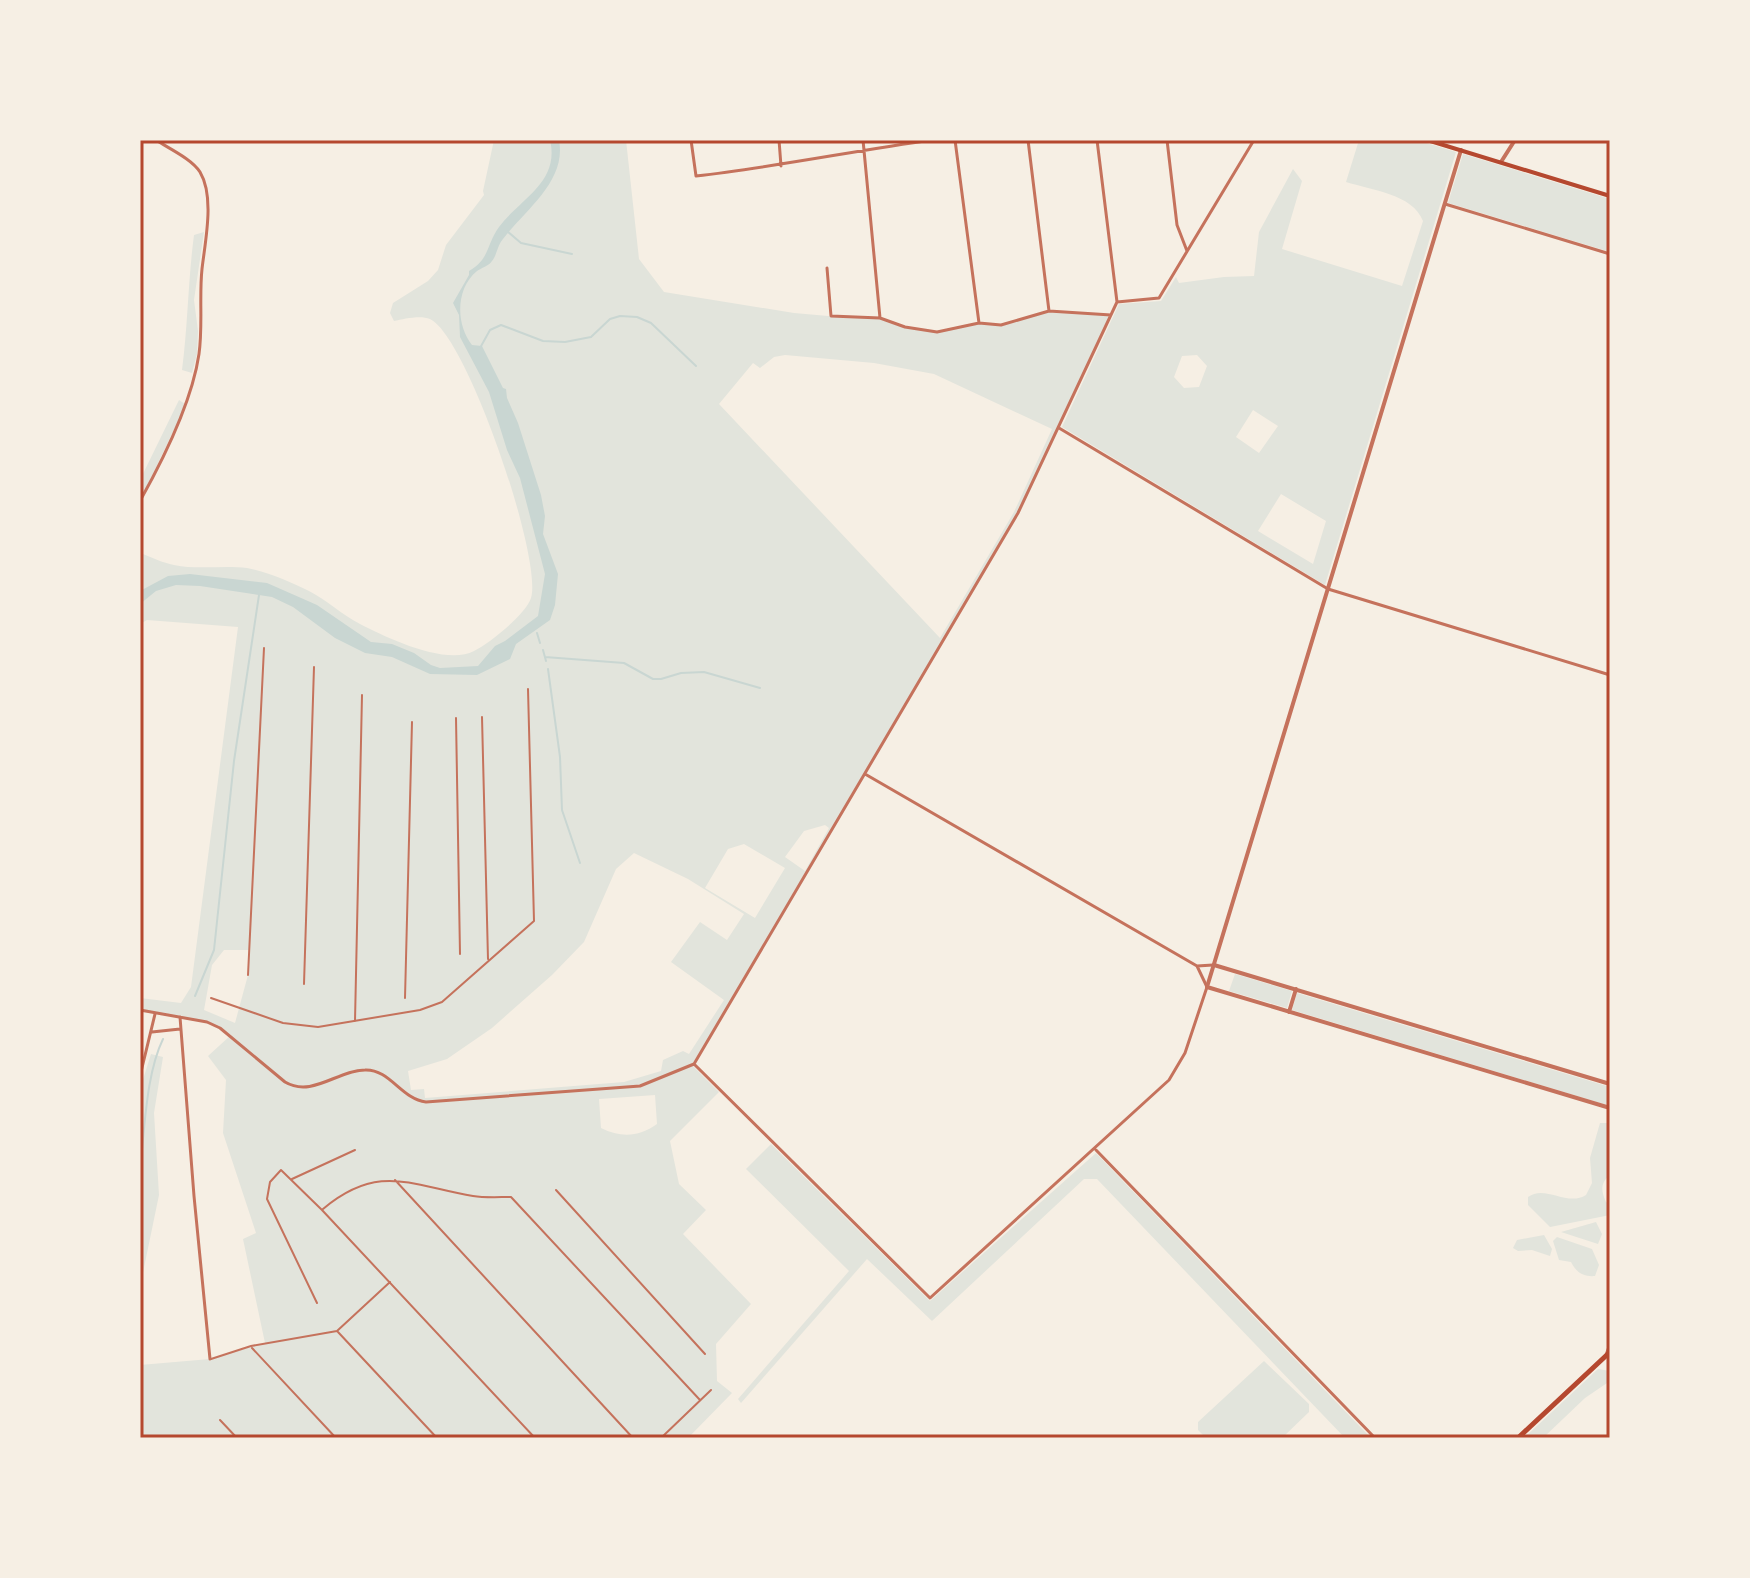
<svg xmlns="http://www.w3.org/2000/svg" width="1750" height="1578" font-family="'IBM Plex Sans',sans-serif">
  <rect width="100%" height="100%" fill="#f6efe4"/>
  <path fill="#e2e4dc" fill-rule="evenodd" d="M 494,140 L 626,140 L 639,259 L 664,292 L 794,313 L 851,318 L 880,318 L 905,327 L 937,332 L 979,323 L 1001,325 L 1049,311 L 1111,315 L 1018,513 L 770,938 L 692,1065 L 719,1092 L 670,1141 L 679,1184 L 706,1210 L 683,1234 L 751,1304 L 716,1344 L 717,1381 L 732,1393 L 688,1438 L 140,1438 L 140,1365 L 210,1359 L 265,1343 L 243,1239 L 256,1233 L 223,1133 L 226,1080 L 208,1056 L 231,1035 L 214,1024 L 140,1010 L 140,998 L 181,1003 L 191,987 L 238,627 L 147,620 L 140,624 L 140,553 C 151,557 163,563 174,565 C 198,570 223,565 247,568 C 268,572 291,582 309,591 C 327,600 342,615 360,624 C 387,638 446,666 474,651 C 490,643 526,614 531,598 C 543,559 467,336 430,319 C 420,315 404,319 394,321 L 390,313 L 393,303 L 428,281 L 438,270 L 446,245 L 484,195 L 483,191 ZM 785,355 L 874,363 L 934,374 L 1052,429 L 1014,512 L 940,638 L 719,404 L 753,363 L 760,368 L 774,357 ZM 825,825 L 829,828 L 805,871 L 785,857 L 804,831 ZM 744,844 L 785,868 L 755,918 L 705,888 L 728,849 ZM 634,853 L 688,879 L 744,914 L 727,940 L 700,922 L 671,962 L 724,1000 L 689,1054 L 683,1051 L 663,1060 L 661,1071 L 624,1082 L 425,1098 L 424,1089 L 411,1090 L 408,1071 L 447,1059 L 492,1028 L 552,975 L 584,942 L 616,869 ZM 224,950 L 249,950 L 248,975 L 235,1023 L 204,1010 L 212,965 ZM 655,1095 L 657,1124 C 639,1137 621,1138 601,1128 L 599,1099 Z
    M 1359,140 L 1417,140 L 1456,152 L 1325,585 L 1062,427 L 1119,304 L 1161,301 L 1176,277 L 1179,283 L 1224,277 L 1254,276 L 1259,232 L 1293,169 L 1302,181 L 1282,249 L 1402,286 L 1423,221 C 1413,194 1371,190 1346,182 ZM 1197,355 L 1207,366 L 1199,387 L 1184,388 L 1174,377 L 1182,356 ZM 1253,410 L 1278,426 L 1259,453 L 1236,437 ZM 1281,494 L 1326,521 L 1313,564 L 1258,531 Z
    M 1463,154 L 1610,199 L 1610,252 L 1448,203 Z
    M 204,232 L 194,300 L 198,331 L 197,354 L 192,373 L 182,370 C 188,325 188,280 194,235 Z
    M 179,400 L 185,404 L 181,415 L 140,501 L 140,480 Z
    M 1235,974 L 1292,991 L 1287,1008 L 1229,991 Z
    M 1297,993 L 1610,1087 L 1610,1106 L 1292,1010 Z
    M 151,1054 L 163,1057 L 154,1113 L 159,1195 L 140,1287 L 140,1089 Z
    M 1600,1123 L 1610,1123 L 1610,1175 C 1600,1183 1601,1191 1606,1202 L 1610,1204 L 1610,1215 L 1550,1227 L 1528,1205 L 1528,1197 C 1545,1184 1567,1207 1586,1195 L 1592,1183 L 1590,1158 Z
    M 771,1144 L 930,1301 L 1096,1153 L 1371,1438 L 1345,1438 L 1097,1179 L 1084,1179 L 932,1321 L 867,1259 L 741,1403 L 738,1399 L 849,1271 L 746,1169 Z
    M 1596,1222 L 1602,1234 L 1598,1244 L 1561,1232 Z
    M 1544,1235 L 1552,1249 L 1550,1256 L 1532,1250 L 1518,1251 L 1513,1248 L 1517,1240 Z
    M 1557,1237 L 1592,1249 L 1599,1265 L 1595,1276 C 1583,1277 1576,1272 1571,1262 L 1559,1260 L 1553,1241 Z
    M 1264,1361 L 1309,1404 L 1309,1412 L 1282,1438 L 1206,1438 L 1198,1430 L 1198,1422 Z
    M 1598,1369 L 1610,1371 L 1610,1381 L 1585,1398 L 1543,1438 L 1524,1438 Z"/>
  <path fill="#c9d6d2" d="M 550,140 L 559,140 C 567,181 525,210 503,239 C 497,246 497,255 492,261 C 489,266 481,268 477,271 C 455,289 456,325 472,345 L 482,346 L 503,388 L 506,389 L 507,398 L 518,423 L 541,495 L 545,516 L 543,534 L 558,574 L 555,605 L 550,620 L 516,644 L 510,659 L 477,675 L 430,674 L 392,657 L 365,653 L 335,638 L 293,607 L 272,597 L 200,586 L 176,585 L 156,591 L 140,604 L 140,591 L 168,576 L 190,574 L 267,583 L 317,605 L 371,642 L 392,644 L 414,653 L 431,665 L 440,668 L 478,666 L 495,646 L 505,641 L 538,616 L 545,574 L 520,478 L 507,450 L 489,392 L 460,337 L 459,315 L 453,303 L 469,275 L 469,271 C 490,259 486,245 499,227 C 521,198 560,182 550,140 Z"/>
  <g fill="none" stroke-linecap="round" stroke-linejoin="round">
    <path stroke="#c9d6d2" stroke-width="2" d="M 507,231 L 521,243 L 572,254
      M 480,348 L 490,330 L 501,325 L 543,341 L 565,342 L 591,337 L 610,319 L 620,316 L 637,317 L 651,323 L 696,366
      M 537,633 L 540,643
      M 543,650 L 546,661
      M 545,657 L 624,663 L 653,679 L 661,679 L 681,673 L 704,672 L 760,688
      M 548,669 L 560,757 L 562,810 L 580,863
      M 195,996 L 214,950 L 234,761 L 259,595
      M 140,1167 C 145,1128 146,1074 163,1039"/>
    <path stroke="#c5725c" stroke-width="2" d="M 482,717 L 488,959
      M 456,718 L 460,954
      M 248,975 L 264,648
      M 304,984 L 314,667
      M 211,998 L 283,1023 L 318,1027 L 420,1010 L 442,1002 L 534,921 L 528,689
      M 405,998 L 412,722
      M 355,1021 L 362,695
      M 292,1179 L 355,1150
      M 395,1180 L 633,1438
      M 556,1190 L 705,1354
      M 323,1209 C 379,1162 412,1186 473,1196 C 485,1198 499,1197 511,1197 L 700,1400
      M 317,1303 L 267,1199 L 270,1182 L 281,1170 L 322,1210 L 535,1438
      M 338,1332 L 437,1438
      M 252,1348 L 336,1438
      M 211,1359 L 251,1346 L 337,1331 L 390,1282
      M 220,1420 L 237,1438
      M 661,1438 L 711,1390"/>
    <path stroke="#c5725c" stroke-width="3" d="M 691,140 L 696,176 C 775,167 853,151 932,140
      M 779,140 L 781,166
      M 863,140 L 880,318
      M 955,140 L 979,323
      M 1028,140 L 1049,311
      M 1097,140 L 1117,302
      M 1167,140 L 1177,225 L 1187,251
      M 1445,204 L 1610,254
      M 827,268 L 831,316 L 880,318 L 905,327 L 937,332 L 979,323 L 1001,325 L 1049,311 L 1111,315
      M 1117,302 L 1159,298 L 1254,140
      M 1059,428 L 1328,589 L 1610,675
      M 140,501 C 164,458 192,402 199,354 C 203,326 199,297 202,269 C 205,242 215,197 200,172 C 192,159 168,148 156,140
      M 1197,966 L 1213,965
      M 140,1010 L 207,1022 L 220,1028 L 285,1082 C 312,1098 338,1070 365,1070 C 390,1069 401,1099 426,1102 L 640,1086 L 694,1064
      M 180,1017 L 194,1196 L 210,1359
      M 152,1032 L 180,1029
      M 694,1064 L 930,1298 L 1169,1080 L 1185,1053 L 1207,987 L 1197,966 L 865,774
      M 694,1064 L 1018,513 L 1117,302
      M 140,1076 L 155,1014
      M 1096,1150 L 1375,1438
      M 1606,1355 L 1610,1344"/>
    <path stroke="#c5725c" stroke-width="4" d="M 1461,150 L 1207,987 L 1610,1108
      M 1501,162 L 1515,140
      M 1214,965 L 1610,1084
      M 1289,1012 L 1296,989"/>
    <path stroke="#b5482f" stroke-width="4" d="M 1427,140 L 1610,196"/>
    <path stroke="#b5482f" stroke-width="5" d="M 1518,1438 L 1610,1352"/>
  </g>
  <rect width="1750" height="1578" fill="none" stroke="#f6efe4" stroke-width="284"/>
  <rect x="142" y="142" width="1466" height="1294" fill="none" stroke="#b5482f" stroke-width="3"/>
</svg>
